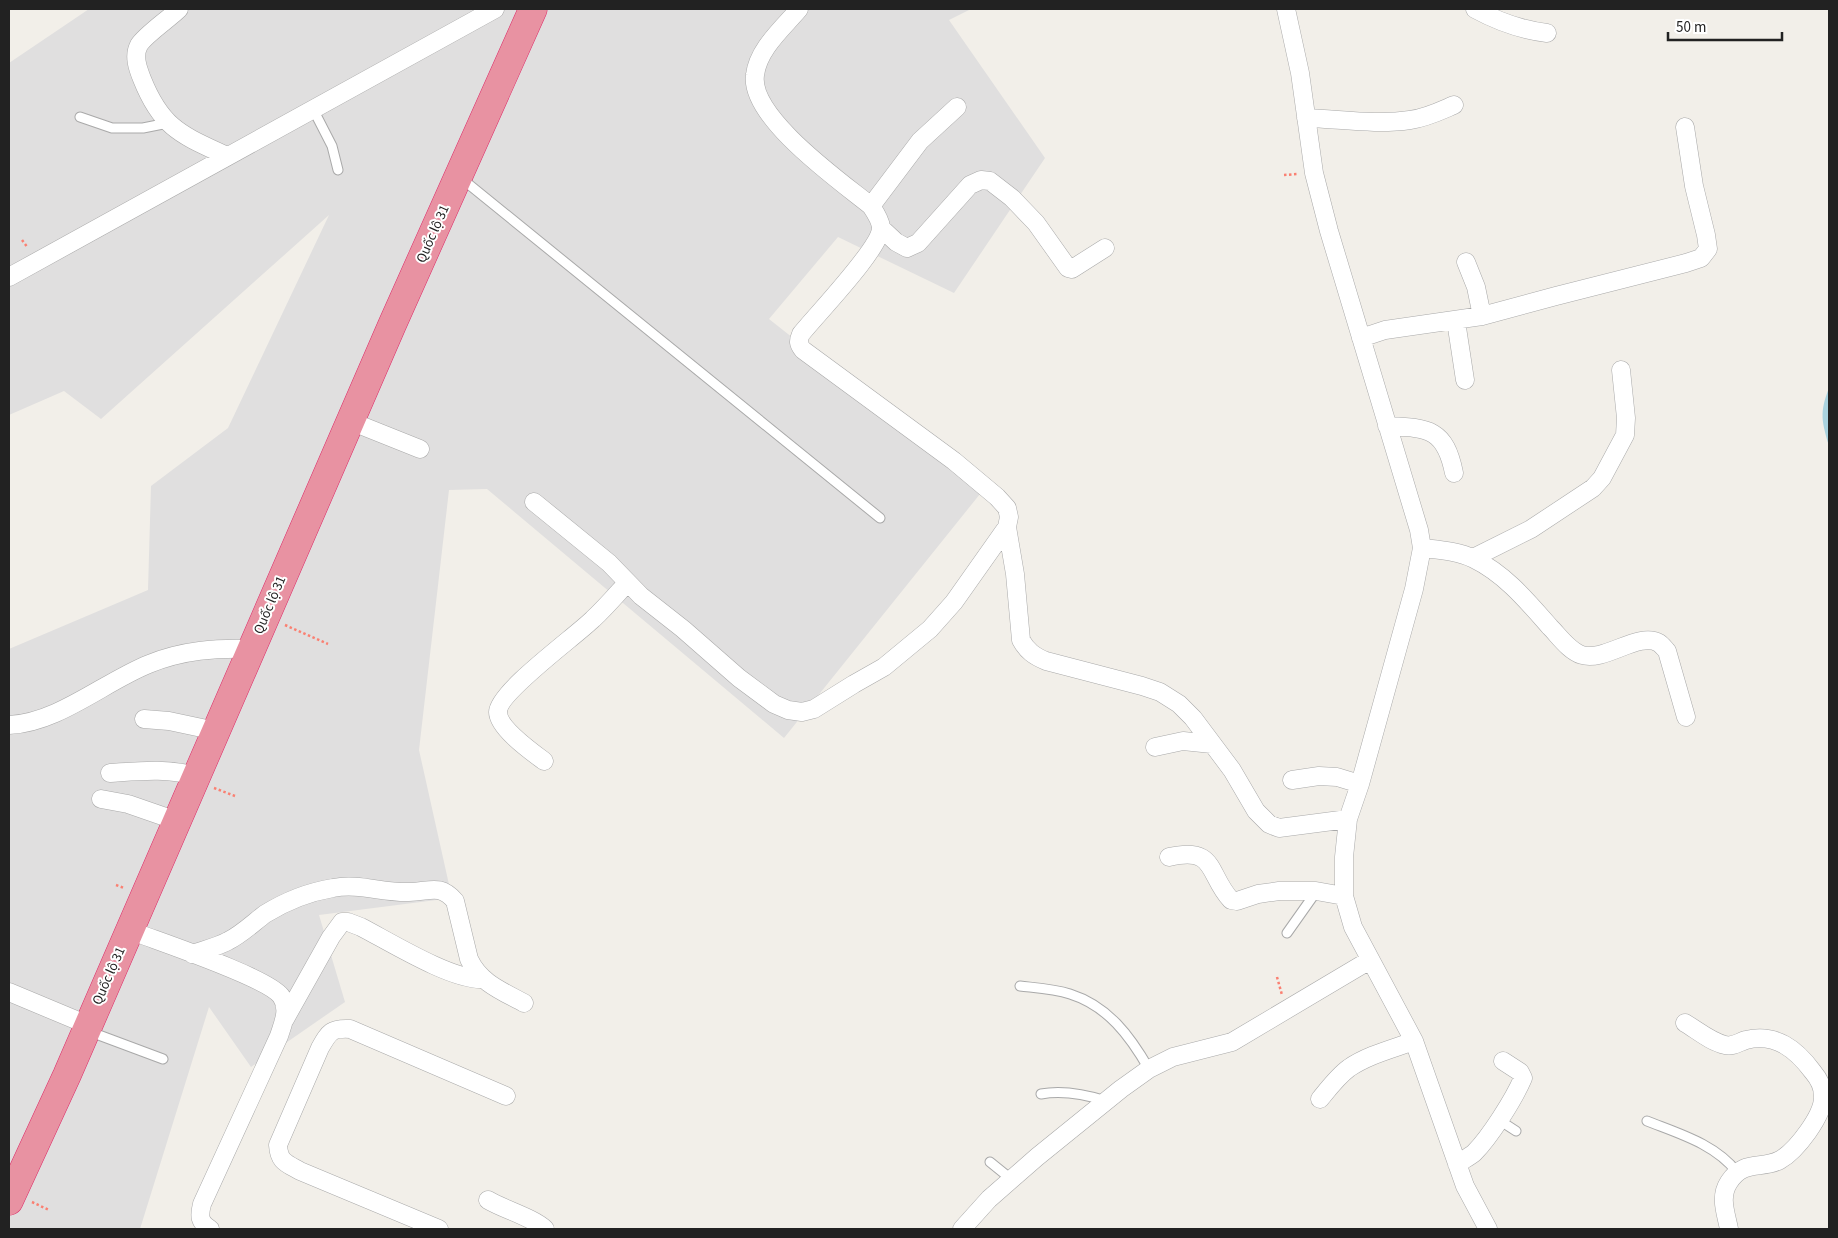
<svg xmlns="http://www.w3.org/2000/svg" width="1838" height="1238" font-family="'Source Sans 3',sans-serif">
  <rect width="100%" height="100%" fill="#f2efe9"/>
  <path fill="#e0dfdf" d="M 89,9 L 971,9 L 949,20 L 1045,158 L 954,293 L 838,237 L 769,319 L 984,489 L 784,738 L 487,489 L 449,490 L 419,750 L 452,898 L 319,915 L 345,1002 L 251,1067 L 209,1007 L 140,1229 L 9,1229 L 9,649 L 148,590 L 151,486 L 228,428 L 329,215 L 101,419 L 64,391 L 9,415 L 9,63 Z"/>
  <path fill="#aad3df" d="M 1829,388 L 1829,446 C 1822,422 1819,413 1829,388 Z"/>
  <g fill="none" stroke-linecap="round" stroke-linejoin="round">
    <defs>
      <path id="lane" d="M 313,109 L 332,146 L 338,170
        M 80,117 L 112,128 L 143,128 L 168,123
        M 461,178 L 880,518
        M 1287,933 L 1316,892
        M 1020,986 C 1037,988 1054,989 1070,994 C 1108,1006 1130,1036 1149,1069
        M 88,1031 L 163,1059
        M 1041,1094 C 1063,1090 1084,1094 1106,1101
        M 1499,1120 L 1516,1131
        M 1647,1121 C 1680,1134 1715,1144 1737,1172
        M 990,1162 L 1011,1179"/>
      <path id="street" d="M 179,9 C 170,18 145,35 139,45 C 133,56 138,69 142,79 C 162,129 182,135 227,156
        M 1286,9 L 1300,73 L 1314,173 L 1329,231 L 1419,530 L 1422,548 L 1414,589 L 1360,784 L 1348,819 L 1344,857 L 1344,896 L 1353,927 L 1414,1041 L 1465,1186 L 1488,1229
        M 1475,9 C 1497,21 1522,30 1547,33
        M 1306,118 C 1340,119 1376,125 1410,120 C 1426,118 1440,111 1454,105
        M 871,206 L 920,141 L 957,107
        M 881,228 L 896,242 L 907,248 L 918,243 L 970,185 L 981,180 L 990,181 L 1012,198 L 1036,223 L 1068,268 L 1072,269 L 1105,248
        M 1466,262 L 1476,287 L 1482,316
        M 9,277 L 495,9
        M 1456,321 L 1465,380
        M 1361,338 L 1385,330 L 1482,316 L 1556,296 L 1686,263 L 1701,258 L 1708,249 L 1706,235 L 1694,186 L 1685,127
        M 350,421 L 420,449
        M 1387,426 C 1428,428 1445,428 1454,473
        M 534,502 L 609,563 L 641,596 L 683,629 L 739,678 L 774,704 L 788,710 L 802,712 L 814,709 L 854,684 L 884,667 L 930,629 L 954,602 L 1007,527 L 1009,517 L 1007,508 L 997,497 L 954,461 L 803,350 C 798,344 798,341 801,334 C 816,315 882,247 881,227 C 880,219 875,212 871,206 C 840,181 749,117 755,75 C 758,49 783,28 799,9
        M 1007,527 L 1015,574 L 1021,640 C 1027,651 1034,656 1046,661 L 1142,686 L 1160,692 L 1179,704 L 1193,718 L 1232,770 L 1256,811 L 1269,824 L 1279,828 L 1348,819
        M 1422,548 C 1439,550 1458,551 1474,559 C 1505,574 1528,602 1550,627 C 1559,636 1569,651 1582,655 C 1605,662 1639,631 1659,643 C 1662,645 1665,649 1667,651 L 1686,717
        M 1473,558 L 1531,529 L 1593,488 L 1602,478 L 1625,435 L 1626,418 L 1621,370
        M 144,719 L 169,721 L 216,731
        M 9,725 C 58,723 104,682 149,664 C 183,650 216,648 251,649
        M 1155,747 L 1183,741 L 1212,744
        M 544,761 C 532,752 498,728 498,712 C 498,692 576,636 593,619 C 605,608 616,595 627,583
        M 110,773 C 141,771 166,768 196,776
        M 1292,780 L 1319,776 L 1337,777 L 1360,784
        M 101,799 L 128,804 L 177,821
        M 1169,857 C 1217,846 1207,874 1231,900 L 1237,901 L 1258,894 L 1279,891 L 1316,891 L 1344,896
        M 129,930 C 157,941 267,977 281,996 C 290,1009 283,1023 279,1036 L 202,1204 C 199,1216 199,1222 210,1229
        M 192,954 C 203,950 217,947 228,941 C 242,934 253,923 265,914 C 286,901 309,892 333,888 C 359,883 383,893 409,892 C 430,892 439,883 455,901 L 469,959 C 480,983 502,991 524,1003
        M 9,992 L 88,1025
        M 285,1019 L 331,937 L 342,922 L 348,922 L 361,927 C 390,942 451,980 482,979
        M 1685,1023 C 1697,1030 1711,1042 1725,1045 C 1733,1047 1739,1042 1746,1040 C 1776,1033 1796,1049 1813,1072 C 1819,1079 1823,1086 1823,1096 C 1824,1115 1796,1151 1780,1160 C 1761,1170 1744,1159 1729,1182 C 1719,1197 1726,1213 1729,1229
        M 1320,1099 C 1329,1088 1338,1076 1349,1068 C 1368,1055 1392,1049 1414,1041
        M 1457,1164 C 1463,1160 1469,1157 1474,1153 C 1490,1137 1514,1099 1523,1078 L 1520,1072 L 1503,1061
        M 488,1200 C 503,1209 534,1218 545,1229
        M 439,1229 L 300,1171 C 286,1163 279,1162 278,1145 L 320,1048 C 329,1032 331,1028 350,1029 L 506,1096
        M 962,1229 L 989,1199 L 1037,1157 L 1121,1089 L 1149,1069 L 1173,1057 L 1232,1042 L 1370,960"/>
      <path id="highway" d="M 9,1201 L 67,1075 L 392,325 L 533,9"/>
    </defs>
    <use href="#lane" stroke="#a9a9a9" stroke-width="11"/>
    <use href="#street" stroke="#a9a9a9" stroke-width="19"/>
    <use href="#highway" stroke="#dc2a67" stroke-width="29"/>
    <path stroke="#fa8072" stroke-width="2.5" stroke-dasharray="2.5 2.5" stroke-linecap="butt" d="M 1284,175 L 1298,174
      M 22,240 L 28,248
      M 285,625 L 328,644
      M 214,788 L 235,796
      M 116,885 L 124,888
      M 1277,977 L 1282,995
      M 32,1202 L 49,1210"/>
    <use href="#lane" stroke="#fff" stroke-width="9"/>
    <use href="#street" stroke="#fff" stroke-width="18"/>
    <use href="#highway" stroke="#e892a2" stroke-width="28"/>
  </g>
  <g text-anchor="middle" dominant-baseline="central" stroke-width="4" stroke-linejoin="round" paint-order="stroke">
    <g font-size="14" fill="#222" stroke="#fff">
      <text transform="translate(433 234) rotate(-66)">Quốc lộ 31</text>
      <text transform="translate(270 605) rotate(-67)">Quốc lộ 31</text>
      <text transform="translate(109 976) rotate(-66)">Quốc lộ 31</text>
    </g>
  </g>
  <rect width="1838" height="1238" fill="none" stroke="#222222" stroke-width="20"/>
  <path d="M1668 32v8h114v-8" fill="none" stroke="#222222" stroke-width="2.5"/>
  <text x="1676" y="32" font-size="15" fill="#222222" stroke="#ffffff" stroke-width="4" paint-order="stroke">50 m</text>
</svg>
